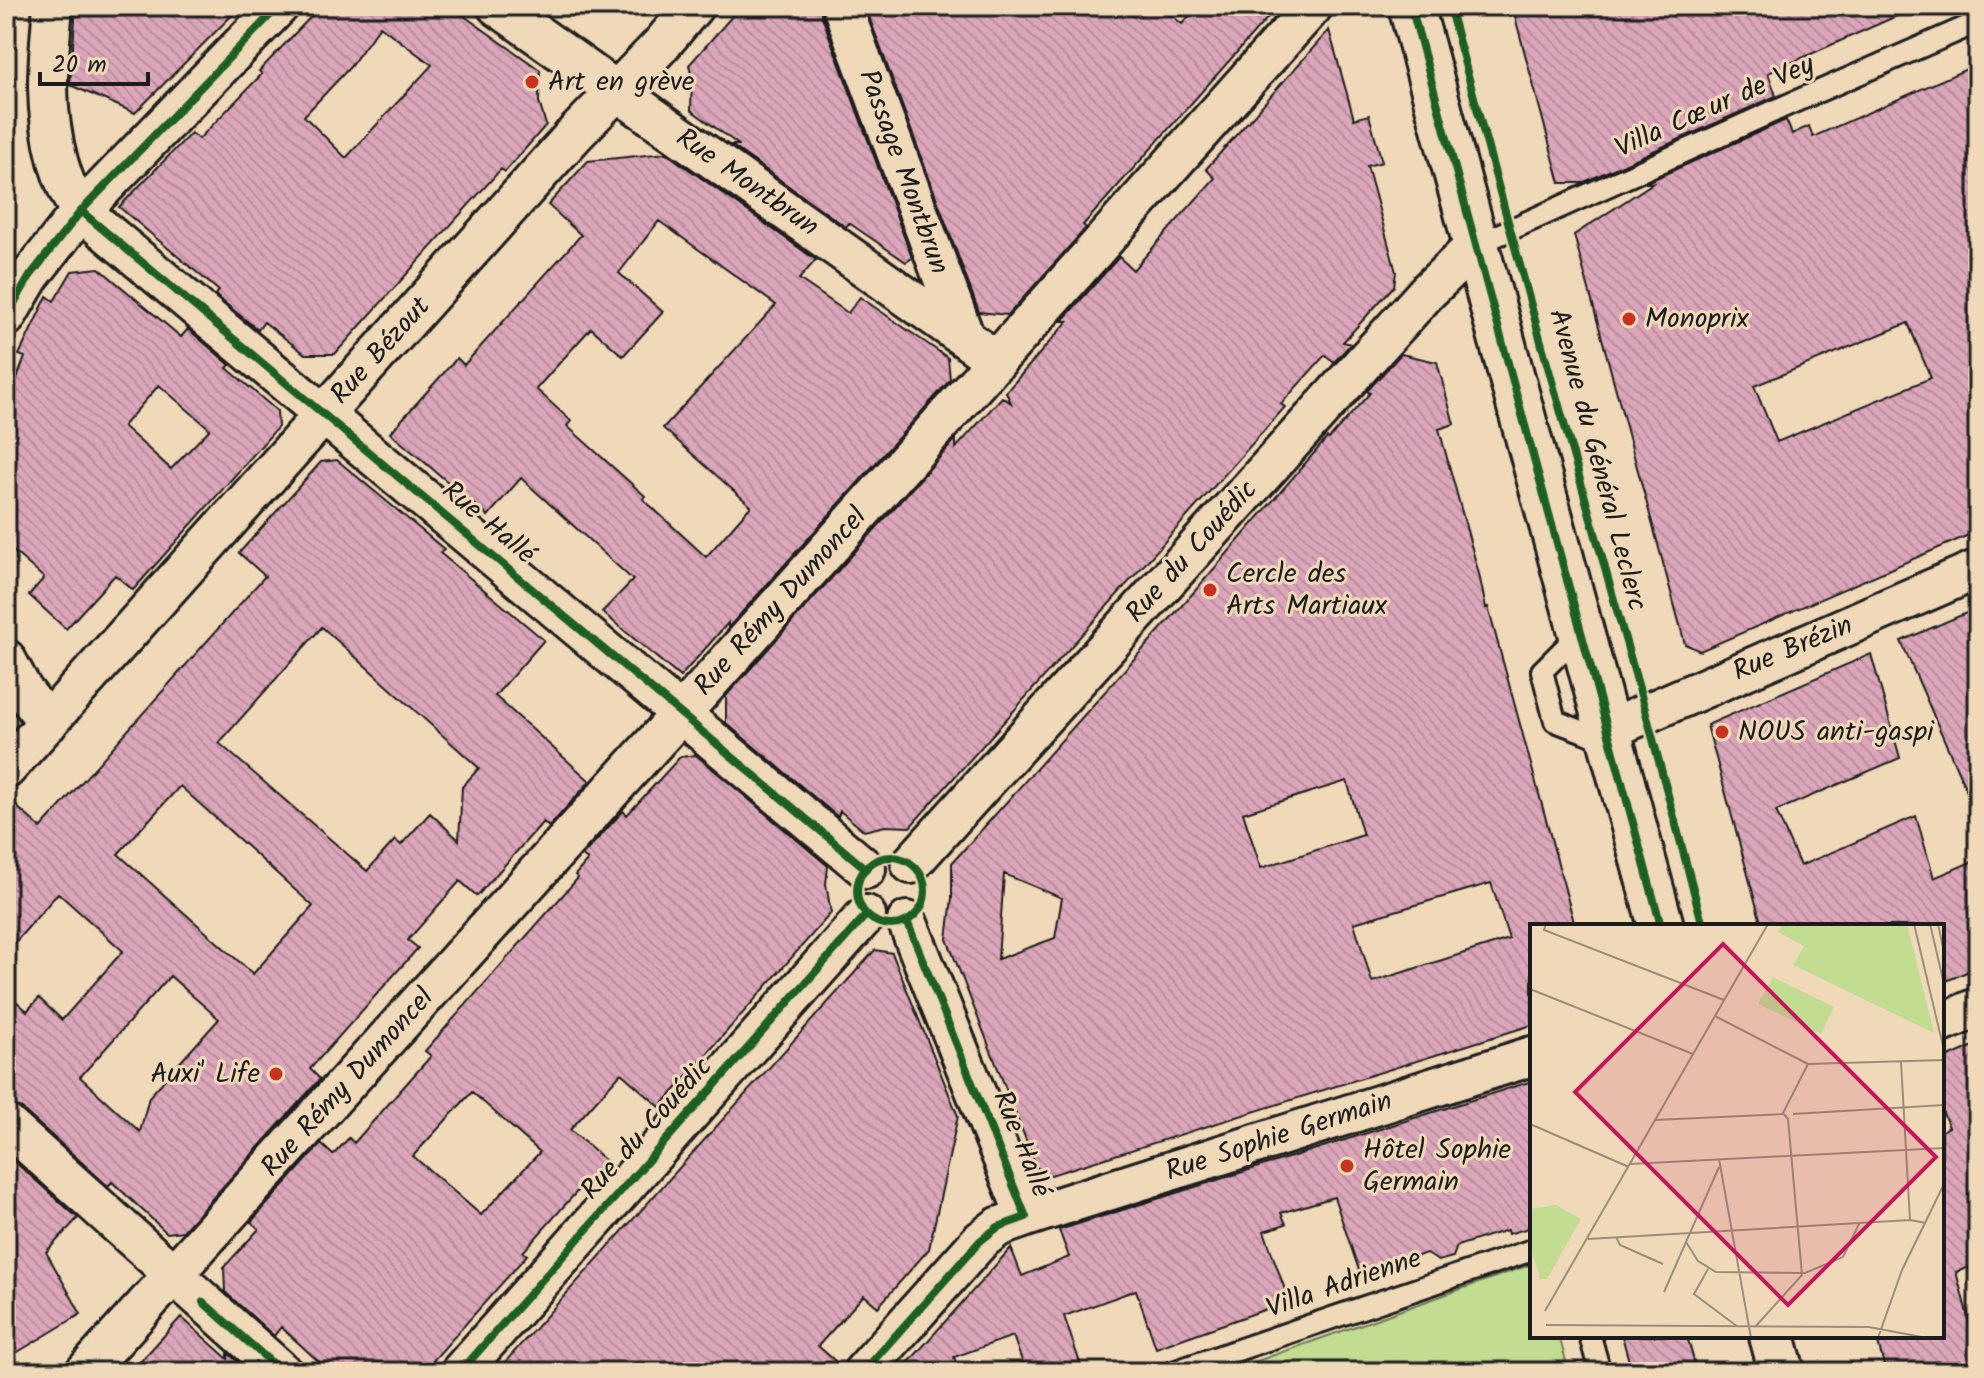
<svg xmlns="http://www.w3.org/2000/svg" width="1984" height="1378" font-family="Kalam,sans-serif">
  <defs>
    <pattern id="building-back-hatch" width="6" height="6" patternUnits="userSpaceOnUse" patternTransform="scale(2)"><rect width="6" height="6" fill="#dba5ba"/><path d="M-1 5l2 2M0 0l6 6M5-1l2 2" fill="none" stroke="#bb8d9f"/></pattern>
  </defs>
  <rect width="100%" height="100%" fill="#f0d9b9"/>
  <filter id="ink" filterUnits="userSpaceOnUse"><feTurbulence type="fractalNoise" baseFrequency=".0125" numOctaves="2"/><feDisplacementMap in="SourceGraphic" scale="16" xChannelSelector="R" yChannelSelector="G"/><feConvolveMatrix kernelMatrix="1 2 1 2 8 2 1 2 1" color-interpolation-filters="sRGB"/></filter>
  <g filter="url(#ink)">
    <path fill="#c2dc92" stroke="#6f7c57" stroke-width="2" d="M 1532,1264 L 1532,1336 L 1559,1336 L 1569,1372 L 1226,1372 Z"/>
    <path fill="url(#building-back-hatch)" stroke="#1c1c1c" stroke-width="2" fill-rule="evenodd" d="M 76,6 L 241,6 L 135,113 L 70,85 Z
      M 321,6 L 450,6 L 540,70 L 539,102 L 546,125 L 505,172 L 501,169 L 335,354 L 305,354 L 264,322 L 258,330 L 215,295 L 219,291 L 119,207 L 191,133 L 199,139 L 262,74 L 259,71 ZM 380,26 L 432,65 L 346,158 L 304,116 L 350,67 Z
      M 741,6 L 821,6 L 821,14 L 912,258 L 906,262 L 849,223 L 846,227 L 731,145 L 739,145 L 691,110 L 692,78 L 689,65 Z
      M 865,6 L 1161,6 L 1182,24 L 1198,6 L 1278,6 L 1083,225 L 1086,228 L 1008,315 L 979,312 Z
      M 1512,6 L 1919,6 L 1768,73 L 1776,96 L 1582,183 L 1560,183 Z
      M 1329,30 L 1354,119 L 1369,115 L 1382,162 L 1367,166 L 1396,272 L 1394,286 L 1343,342 L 1351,344 L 1334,362 L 1325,355 L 1281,404 L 1285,407 L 910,827 L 885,826 L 864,831 L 840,811 L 838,817 L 726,723 L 726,696 L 956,439 L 956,448 L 1002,397 L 1011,403 L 1006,392 L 1068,321 L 1062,321 L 1119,257 L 1133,270 L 1215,178 L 1206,169 Z
      M 1978,64 L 1978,343 L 1972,345 L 1978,360 L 1978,531 L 1700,651 L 1685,644 L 1574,235 L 1653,183 L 1645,183 L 1786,120 L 1792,134 L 1809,126 L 1813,137 ZM 1908,323 L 1931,378 L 1777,442 L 1754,386 Z
      M 666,153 L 816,260 L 799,279 L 848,313 L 860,297 L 948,358 L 950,380 L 728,628 L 728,623 L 680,677 L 602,612 L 633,580 L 521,478 L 488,516 L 390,433 L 457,358 L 464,365 L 581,235 L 548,205 L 588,161 ZM 659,221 L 776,305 L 663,428 L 751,506 L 706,557 L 643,499 L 645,496 L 567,426 L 571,421 L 536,389 L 591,328 L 623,356 L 663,312 L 619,273 Z
      M 99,268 L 181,337 L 188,329 L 230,365 L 227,368 L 277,411 L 278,427 L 133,590 L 115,575 L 66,629 L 29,595 L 44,578 L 10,548 L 6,501 L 6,417 L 9,399 L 25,357 L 19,355 L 47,296 L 54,301 L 72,271 ZM 159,385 L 210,429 L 171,469 L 123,426 Z
      M 1401,354 L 1437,362 L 1454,424 L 1439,429 L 1479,574 L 1486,608 L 1488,607 L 1575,926 L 1532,926 L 1532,1025 L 1051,1175 L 1037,1168 L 947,939 L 952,898 L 952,863 L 1194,592 L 1327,438 L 1329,439 L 1370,393 L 1367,391 ZM 1347,781 L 1363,835 L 1261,868 L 1243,813 ZM 1004,874 L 1062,898 L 1055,938 L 998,959 ZM 1491,883 L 1509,939 L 1372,982 L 1354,923 Z
      M 337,460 L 444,549 L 440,553 L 544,640 L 495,696 L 590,781 L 549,827 L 543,822 L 477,896 L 460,881 L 408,940 L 418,948 L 310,1069 L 320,1079 L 183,1231 L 167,1233 L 112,1182 L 108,1186 L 21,1108 L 11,1103 L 6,1103 L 6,992 L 27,1011 L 39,998 L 62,1020 L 123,951 L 58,893 L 6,953 L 6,797 L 41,828 L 265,576 L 239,553 L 321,462 ZM 322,627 L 479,768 L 462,787 L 459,840 L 430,813 L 401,845 L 395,840 L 367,871 L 219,743 ZM 180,786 L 313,906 L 253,974 L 118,854 ZM 170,976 L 219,1019 L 149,1097 L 140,1132 L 80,1077 Z
      M 1978,608 L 1978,817 L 1901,641 Z
      M 1871,654 L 1900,758 L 1776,811 L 1800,866 L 1916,816 L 1934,878 L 1978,859 L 1978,967 L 1942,983 L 1942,926 L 1762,926 L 1707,725 Z
      M 696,755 L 828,866 L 826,884 L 831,913 L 660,1107 L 621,1073 L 570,1130 L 605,1160 L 523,1252 L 527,1255 L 423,1372 L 330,1372 L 281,1327 L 274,1336 L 225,1292 L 224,1267 L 259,1229 L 251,1222 L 321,1144 L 333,1155 L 349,1138 L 354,1143 L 431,1056 L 425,1051 L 578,878 L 575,875 L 588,860 L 582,856 L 623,811 L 627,815 L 680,757 ZM 472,1092 L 540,1152 L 481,1215 L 413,1156 Z
      M 875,950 L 892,953 L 958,1116 L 929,1249 L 878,1307 L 864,1295 L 818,1346 L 842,1367 L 842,1372 L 722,1372 L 714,1365 L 708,1372 L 496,1372 Z
      M 1978,1044 L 1978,1264 L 1956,1272 L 1972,1332 L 1978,1330 L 1978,1372 L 1886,1372 L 1876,1336 L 1942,1336 L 1942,1131 L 1949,1127 L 1942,1111 L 1942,1060 Z
      M 1532,1081 L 1532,1227 L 1508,1234 L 1507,1230 L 1457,1246 L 1453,1257 L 1438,1261 L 1426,1253 L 1361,1276 L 1334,1197 L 1281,1213 L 1286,1224 L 1264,1231 L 1289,1301 L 1156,1348 L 1136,1290 L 1064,1316 L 1083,1372 L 1026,1372 L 1013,1336 L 954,1357 L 959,1372 L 900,1372 L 1011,1248 L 1022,1276 L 1069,1257 L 1059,1230 Z
      M 6,1154 L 78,1218 L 46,1252 L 81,1314 L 6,1359 Z
      M 181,1317 L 228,1359 L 228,1353 L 247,1370 L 245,1372 L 131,1372 Z
      M 1622,1336 L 1687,1336 L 1697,1372 L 1632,1372 Z"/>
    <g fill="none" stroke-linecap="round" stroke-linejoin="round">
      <defs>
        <path id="lane" d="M 1476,245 L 1785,106 L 1978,22
          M 1581,632 L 1542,671 L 1555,721 L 1611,742
          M 1590,1336 L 1600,1372
          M 1173,1372 L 1532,1250"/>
        <path id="street" d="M 53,6 C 48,63 43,104 58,161 C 63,179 69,196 81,211 L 866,869
          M 497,6 L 997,361
          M 842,6 L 965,338
          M 6,317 L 30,276 L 81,211 L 279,6
          M 6,659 L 22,689 L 48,723
          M 1608,730 L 1978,569
          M 6,769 L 573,136 L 661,45 L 694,6
          M 911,864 L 1428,291 L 1476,245
          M 1942,1023 L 1978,1007
          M 6,1124 L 282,1372
          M 1026,1217 L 1532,1056
          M 85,1372 L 705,687 L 1313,6
          M 460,1372 L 866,915
          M 863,1372 L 980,1241 L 998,1227 L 1026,1217 L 907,921"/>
        <path id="primary" d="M 1411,6 L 1661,926
          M 1772,1336 L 1782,1372"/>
      </defs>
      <use href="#lane" stroke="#1c1c1c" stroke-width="26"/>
      <use href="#street" stroke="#1c1c1c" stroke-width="44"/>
      <use href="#primary" stroke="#1c1c1c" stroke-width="50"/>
      <use href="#lane" stroke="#f0d9b9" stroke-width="20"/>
      <use href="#street" stroke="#f0d9b9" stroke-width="38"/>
      <use href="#primary" stroke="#f0d9b9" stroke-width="44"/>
      <defs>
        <path id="cycleway" d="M 1411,6 L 1661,926
          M 1449,6 L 1541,342 L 1646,713 L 1703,926
          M 81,211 L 866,869
          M 6,317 L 30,276 L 81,211 L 279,6
          M857 891a34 34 0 1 1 68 0a34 34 0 1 1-68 0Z
          M 203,1302 L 282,1372
          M 460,1372 L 866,915
          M 863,1372 L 980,1241 L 998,1227 L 1026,1217 L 907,921"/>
      </defs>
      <use href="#cycleway" stroke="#f0d9b9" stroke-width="13"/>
      <use href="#cycleway" stroke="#1b5e20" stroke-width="8"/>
    </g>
  </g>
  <g fill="#c8321e" stroke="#f0d9b9" stroke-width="3">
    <circle cx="532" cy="82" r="8"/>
    <circle cx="1629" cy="319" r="8"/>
    <circle cx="1210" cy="590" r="8"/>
    <circle cx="1722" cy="732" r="8"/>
    <circle cx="276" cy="1074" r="8"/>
    <circle cx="1347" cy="1166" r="8"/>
  </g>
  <g text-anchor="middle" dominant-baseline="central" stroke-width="6" stroke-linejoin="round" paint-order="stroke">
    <g font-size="28" fill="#1c1c1c" stroke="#f0d9b9" text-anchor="start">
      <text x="548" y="82">Art en grève</text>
      <text x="1645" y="319">Monoprix</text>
      <text x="1226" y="574">Cercle des<tspan x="1226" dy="32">Arts Martiaux</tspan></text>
      <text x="1738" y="732">NOUS anti-gaspi</text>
      <text x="260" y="1074" text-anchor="end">Auxi' Life</text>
      <text x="1363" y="1150">Hôtel Sophie<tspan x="1363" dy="32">Germain</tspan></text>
    </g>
    <g font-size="28" fill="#1c1c1c" stroke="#f0d9b9">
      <text transform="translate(1715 107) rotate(-24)">Villa Cœur de Vey</text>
      <text transform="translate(903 172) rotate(70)">Passage Montbrun</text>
      <text transform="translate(747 183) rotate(35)">Rue Montbrun</text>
      <text transform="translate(381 351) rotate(-48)">Rue Bézout</text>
      <text transform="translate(1597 460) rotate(75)">Avenue du Général Leclerc</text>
      <text transform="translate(488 523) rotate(40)">Rue Hallé</text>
      <text transform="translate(1192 552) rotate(-48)">Rue du Couédic</text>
      <text transform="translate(781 602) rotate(-48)">Rue Rémy Dumoncel</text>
      <text transform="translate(1793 649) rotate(-23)">Rue Brézin</text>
      <text transform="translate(348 1083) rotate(-48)">Rue Rémy Dumoncel</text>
      <text transform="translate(647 1129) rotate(-48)">Rue du Couédic</text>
      <text transform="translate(1279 1137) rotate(-18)">Rue Sophie Germain</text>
      <text transform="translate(1021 1144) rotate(68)">Rue Hallé</text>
      <text transform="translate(1344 1284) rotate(-19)">Villa Adrienne</text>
    </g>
  </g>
  <g transform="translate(1530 924)">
    <rect width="414" height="414" fill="#f0d9b9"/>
    <path d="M 243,53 L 304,83 L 291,110 L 228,80 Z" fill="#c2dc92"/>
    <path d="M 252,0 L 377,0 L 404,109 L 263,41 L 274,22 L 248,8 ZM 26,281 L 51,295 L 17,355 L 10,355 L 0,320 L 0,285 Z" fill="#c2dc92"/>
    <path fill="none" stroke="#9b8d7a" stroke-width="2" d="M 16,0 L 14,6 L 194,76M 384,0 L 414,126M 400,0 L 414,60M 408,0 L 414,28M 0,65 L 163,130M 185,92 L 278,140M 371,138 L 380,296M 263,190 L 414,181M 125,196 L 253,190M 0,200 L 99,243M 189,235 L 221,414M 100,240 L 414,224M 86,313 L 90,321 L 133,340M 58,315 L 380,296 L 396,299M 156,318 L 168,337 L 186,348 L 275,349 L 313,333 L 330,298M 178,345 L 164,370 L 208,403M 134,368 L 189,243M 15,387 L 238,0M 16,401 L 339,403 L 397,414M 225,403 L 272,351 L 258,195 L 253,189 L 278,140 L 414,136M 348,414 L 372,346 L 414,260"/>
    <path fill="#c2185b" fill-opacity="0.15" stroke="#c2185b" stroke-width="4" d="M 193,20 L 406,233 L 258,381 L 45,168 Z"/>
    <rect width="414" height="414" fill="none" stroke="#1c1c1c" stroke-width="4"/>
  </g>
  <rect width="1984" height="1378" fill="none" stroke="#f0d9b9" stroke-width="32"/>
  <rect x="16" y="16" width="1952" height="1346" fill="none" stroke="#1c1c1c" stroke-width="3" filter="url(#ink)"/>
  <path d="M40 72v12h108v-12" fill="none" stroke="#1c1c1c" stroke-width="4"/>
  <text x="52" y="72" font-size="24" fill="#1c1c1c" stroke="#f0d9b9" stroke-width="6" paint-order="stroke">20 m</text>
</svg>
